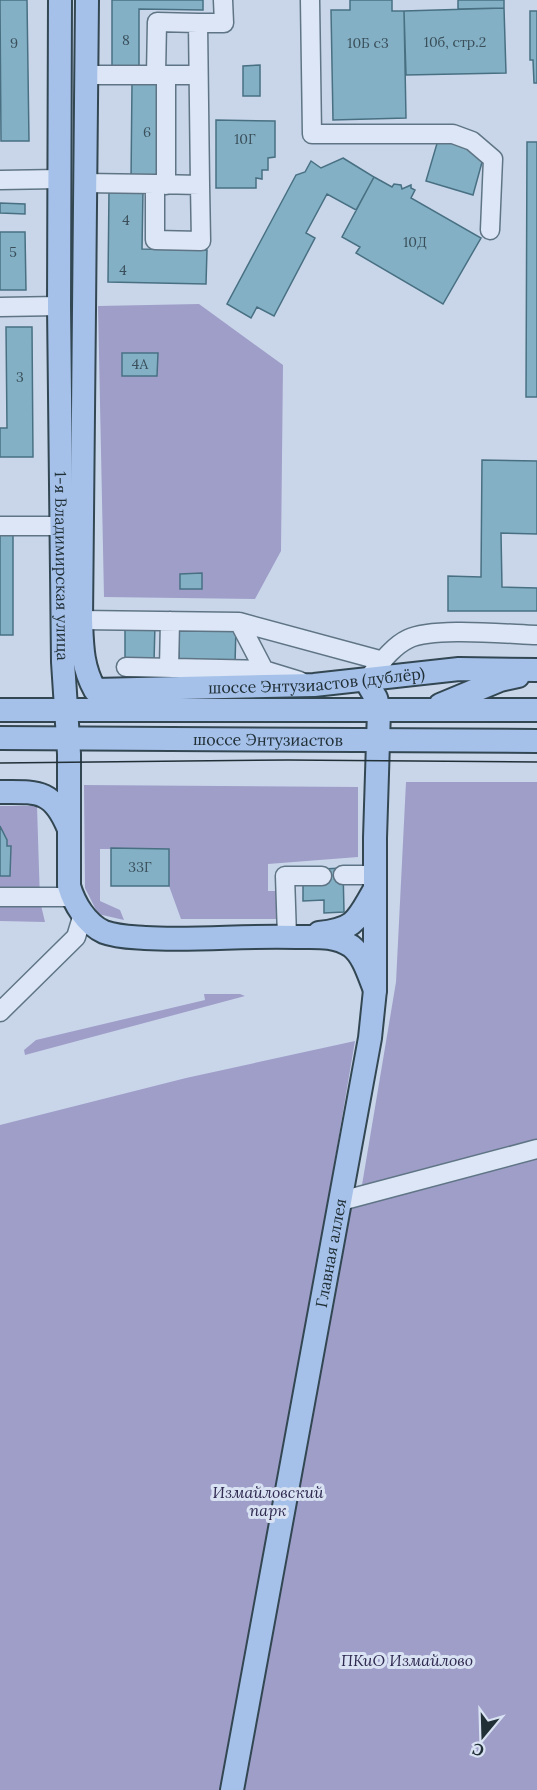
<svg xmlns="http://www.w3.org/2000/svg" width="537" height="1790" font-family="Lora,serif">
  <rect width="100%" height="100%" fill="#c9d6ea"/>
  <path fill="#9f9ec8" d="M 199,304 L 283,365 L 281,551 L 255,599 L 104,597 L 98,306 Z
    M 406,782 L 537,782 L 537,1140 L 362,1185 L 396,982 Z
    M 84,785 L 358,787 L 358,857 L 268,864 L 268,891 L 281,891 L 277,919 L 181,919 L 169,886 L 169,849 L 100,849 L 100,901 L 120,910 L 124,920 L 98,914 L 85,888 Z
    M 0,806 L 37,806 L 40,901 L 45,922 L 0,921 Z
    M 204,994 L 240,994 L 245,996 L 25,1055 L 24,1050 L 36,1040 L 205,1000 Z
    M 355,1041 L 326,1212 L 360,1206 L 537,1158 L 537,1790 L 0,1790 L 0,1125 L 186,1078 Z"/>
  <path fill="#83b0c5" stroke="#487082" stroke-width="1.5" d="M 0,0 L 27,0 L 29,141 L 1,141 Z
    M 112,0 L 203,0 L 203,10 L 139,9 L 139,70 L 112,70 Z
    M 350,0 L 392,0 L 392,11 L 404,11 L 406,118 L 333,120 L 331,10 L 350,10 Z
    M 458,0 L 504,0 L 504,8 L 458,9 Z
    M 504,8 L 506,73 L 406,75 L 404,11 Z
    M 530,11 L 537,11 L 537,83 L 534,83 L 533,60 L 530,60 Z
    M 260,65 L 260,96 L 243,96 L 243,66 Z
    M 132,84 L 164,84 L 163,180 L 131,180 Z
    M 216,120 L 275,121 L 275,157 L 268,158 L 268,170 L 262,170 L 262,179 L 256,178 L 256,188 L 216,188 Z
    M 438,140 L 474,146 L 484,155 L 473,195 L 426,181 Z
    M 527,142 L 537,142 L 537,397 L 526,397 Z
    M 343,158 L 374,177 L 356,210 L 327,194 L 306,233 L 315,238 L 274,316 L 257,307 L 251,318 L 227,304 L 296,175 L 305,172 L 311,161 L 321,168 Z
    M 374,177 L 392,187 L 394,184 L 401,185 L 402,189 L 411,185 L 411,188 L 415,190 L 411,198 L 481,238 L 443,304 L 356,253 L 360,247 L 342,237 Z
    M 109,190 L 143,190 L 142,249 L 207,250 L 206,284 L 108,282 Z
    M 0,203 L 25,204 L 25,214 L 0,213 Z
    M 0,232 L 25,232 L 26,290 L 0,290 Z
    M 6,327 L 32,327 L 33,457 L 0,457 L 0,428 L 7,428 Z
    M 122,353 L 158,353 L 157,376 L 122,376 Z
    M 482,460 L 537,461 L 537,534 L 501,533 L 502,587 L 537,588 L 537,611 L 448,611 L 448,576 L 481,577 Z
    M 0,535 L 13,535 L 13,635 L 0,635 Z
    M 202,573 L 202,589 L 180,589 L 180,574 Z
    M 125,624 L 155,624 L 154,662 L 125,661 Z
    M 179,626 L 236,627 L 235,664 L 179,663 Z
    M 0,826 L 7,840 L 7,846 L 11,846 L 10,876 L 0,876 Z
    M 111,848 L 169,849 L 169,886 L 111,886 Z
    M 343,868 L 344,912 L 324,913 L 324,900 L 303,901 L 303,882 L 322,869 Z"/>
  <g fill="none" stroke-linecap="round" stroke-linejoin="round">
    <defs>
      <path id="minor" d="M 310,0 L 312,134 L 453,134 L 472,141 L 493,159 L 490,230
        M 85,75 L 198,75
        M 156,75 L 157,22 L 198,23
        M 166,75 L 166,185
        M 0,180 L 59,179
        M 84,183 L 155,184 L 155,240 L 201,241 L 200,185 L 155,184
        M 200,185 L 198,23 L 224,23 L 223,0
        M 0,307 L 59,306
        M 0,526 L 61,526
        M 81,620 L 239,622 L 264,670 L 300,681
        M 239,622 L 383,661
        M 126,667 L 264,670
        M 169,668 L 170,621
        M 366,681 C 378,667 391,647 408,639 C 433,627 506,634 537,635
        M 343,875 L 376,875
        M 0,897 L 72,897
        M 287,936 L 285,876 L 322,876
        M 0,1012 L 76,937 L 83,914
        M 341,1201 L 537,1149"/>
      <g id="major">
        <path id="s1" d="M 60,0 L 59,306 L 63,662 L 69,754 L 69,886 C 74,903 86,924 104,932 C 117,937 132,937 145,938 C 196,941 247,935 297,937 C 316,937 335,935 351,946 C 364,956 369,976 375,990"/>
        <path id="s2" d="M 87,0 L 81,620 C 82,646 82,667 95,690 L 314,685 L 459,669 L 537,670"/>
        <path d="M 440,705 L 500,680 L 518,676"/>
        <path d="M 0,710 L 537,710"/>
        <path id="s3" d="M 0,738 L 537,741"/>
        <path d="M 0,792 C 37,792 52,789 68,827"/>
        <path d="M 319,933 C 357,929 357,919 375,889"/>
        <path id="s4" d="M 232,1790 L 370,1038 L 375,990 L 375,838 L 379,710 L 376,698 L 366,681"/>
      </g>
    </defs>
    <use href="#minor" stroke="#5f7585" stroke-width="21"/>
    <use href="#major" stroke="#334753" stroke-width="26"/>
    <use href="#minor" stroke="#dce6f6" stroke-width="18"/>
    <use href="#major" stroke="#a5c1e9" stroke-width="22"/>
    <path stroke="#212f37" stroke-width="1.5" d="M 0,763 L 288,760 L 537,762"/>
  </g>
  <g text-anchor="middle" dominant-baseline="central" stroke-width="6" stroke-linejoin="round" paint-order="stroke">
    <g font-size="14" fill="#3a4f5a">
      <text x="126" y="40">8</text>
      <text x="455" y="42">10б, стр.2</text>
      <text x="14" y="43">9</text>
      <text x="368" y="43">10Б с3</text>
      <text x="147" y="132">6</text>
      <text x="245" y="139">10Г</text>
      <text x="126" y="220">4</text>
      <text x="415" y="242">10Д</text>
      <text x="13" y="252">5</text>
      <text x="123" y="270">4</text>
      <text x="140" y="364">4А</text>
      <text x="20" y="377">3</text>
      <text x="140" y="867">33Г</text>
    </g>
    <g font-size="16" fill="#212f37" stroke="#d8e2f3">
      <text stroke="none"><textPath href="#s1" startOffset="566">1-я Владимирская улица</textPath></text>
      <text stroke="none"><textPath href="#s2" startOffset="914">шоссе Энтузиастов (дублёр)</textPath></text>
      <text stroke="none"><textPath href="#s3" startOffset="268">шоссе Энтузиастов</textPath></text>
      <text stroke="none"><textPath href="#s4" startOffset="546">Главная аллея</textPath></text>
    </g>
    <g font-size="16" font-style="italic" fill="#302a51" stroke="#d8e2f3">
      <text x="268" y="1492">Измайловский<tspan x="268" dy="18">парк</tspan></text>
      <text x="407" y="1660">ПКиО Измайлово</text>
    </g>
  </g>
  <g transform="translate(483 1736) rotate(199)" stroke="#d8e2f3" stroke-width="4.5" paint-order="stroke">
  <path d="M0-4.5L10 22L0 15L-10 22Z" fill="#212f37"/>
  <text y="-9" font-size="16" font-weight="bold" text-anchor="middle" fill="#212f37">С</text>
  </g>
</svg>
